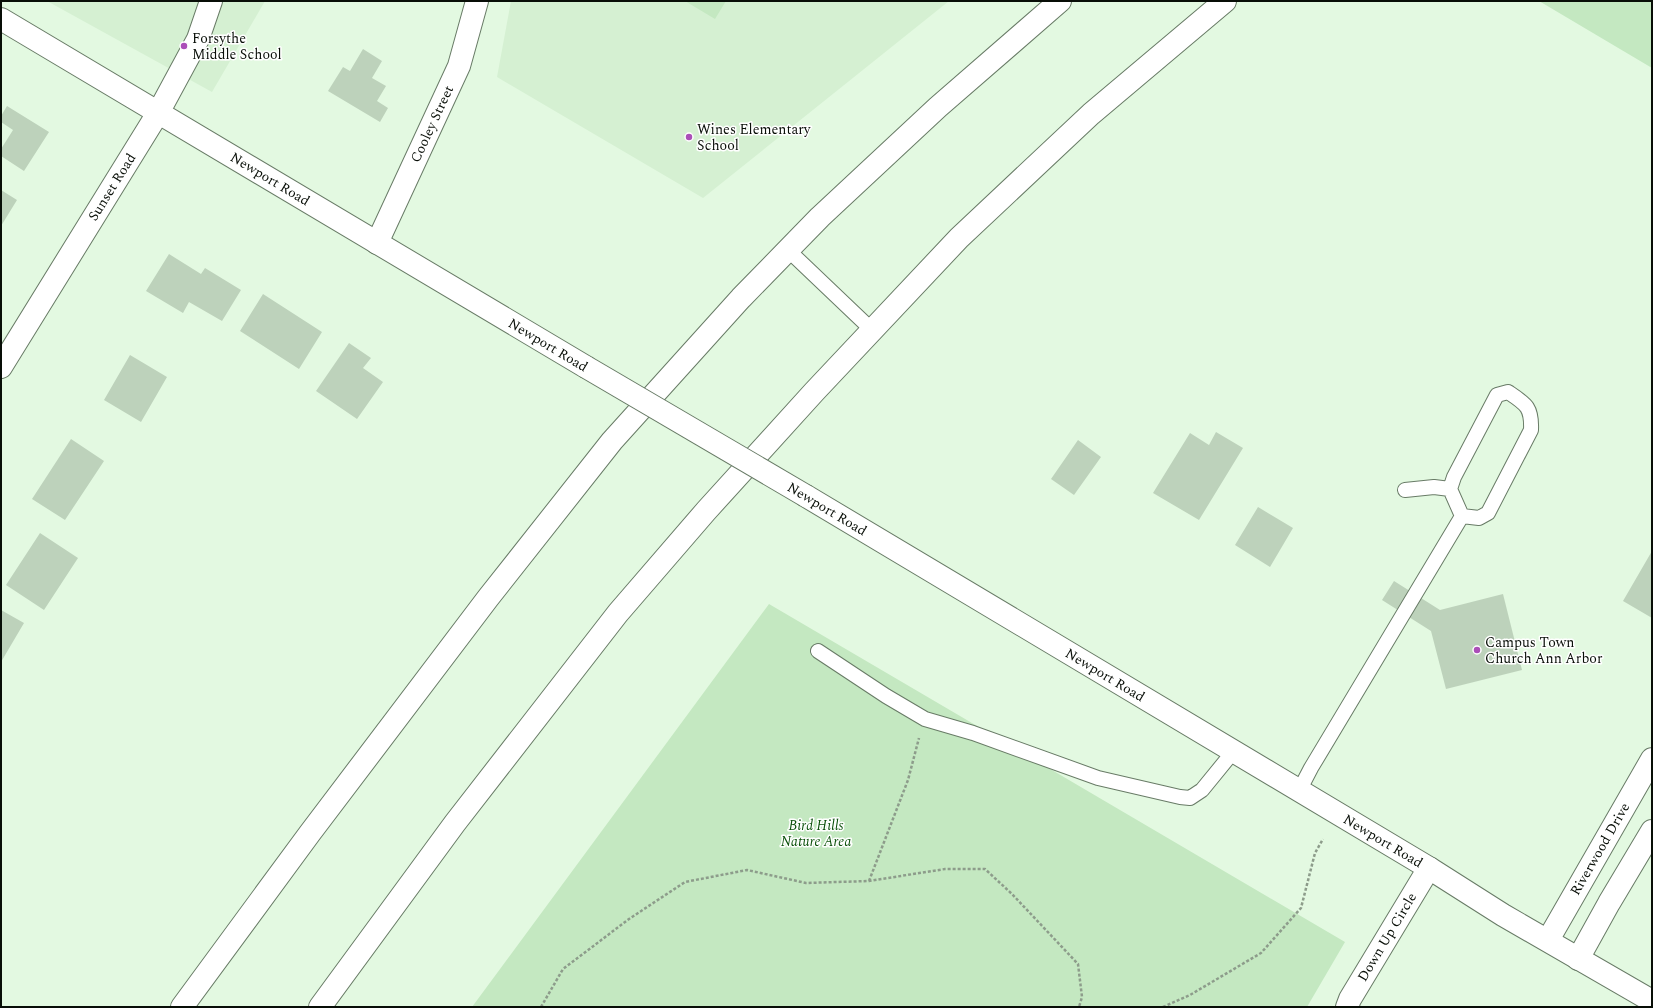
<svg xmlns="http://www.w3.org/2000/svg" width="1653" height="1008" font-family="Spectral,serif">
  <rect width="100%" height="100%" fill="#e3f9e1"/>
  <path fill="#d5f0d2" d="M 47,1 L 265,1 L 212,92 Z
    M 511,1 L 949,1 L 703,198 L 497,77 Z"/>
  <path fill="#c4e8c1" d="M 685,1 L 726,1 L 715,19 Z
    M 1539,1 L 1652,1 L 1652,68 Z
    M 769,604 L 1345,942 L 1307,1007 L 472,1007 Z"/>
  <path fill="#bdd2bb" d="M 363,49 L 382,61 L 372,78 L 386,86 L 377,101 L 388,108 L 380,122 L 328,91 L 343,67 L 350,71 Z
    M 7,106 L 49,132 L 24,171 L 1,156 L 1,149 L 13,130 L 1,122 L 1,116 Z
    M 1,190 L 17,200 L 1,226 Z
    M 169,254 L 201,274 L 205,268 L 241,290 L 222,321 L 189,302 L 183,313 L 146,291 Z
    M 263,294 L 322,332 L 299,369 L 240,331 Z
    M 349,343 L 371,358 L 363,368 L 383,382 L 357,419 L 316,391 Z
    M 130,355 L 167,377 L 141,422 L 104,400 Z
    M 1216,432 L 1243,448 L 1199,520 L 1153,493 L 1190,433 L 1209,445 Z
    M 71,439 L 104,461 L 65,520 L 32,499 Z
    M 1078,440 L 1101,457 L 1074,495 L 1051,479 Z
    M 1258,507 L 1293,528 L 1270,567 L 1235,545 Z
    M 40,533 L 78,558 L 44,610 L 6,585 Z
    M 1652,551 L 1652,618 L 1623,601 Z
    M 1394,581 L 1440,610 L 1503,594 L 1522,670 L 1446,689 L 1431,631 L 1382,600 Z
    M 1,610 L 24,623 L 1,662 Z"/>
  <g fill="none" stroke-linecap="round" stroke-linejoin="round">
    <defs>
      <path id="service" d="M 788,250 L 872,330
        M 1508,392 C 1526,404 1532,407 1531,430 L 1488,513 L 1479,518 L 1462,516 L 1450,489 L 1454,477 L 1497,395 Z
        M 1405,490 L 1434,487 L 1450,489
        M 818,651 L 886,696 L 925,719 L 973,733 L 1098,778 L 1180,797 L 1190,798 L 1202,790 L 1233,752
        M 1299,791 L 1311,768 L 1462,516"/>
      <path id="minor" d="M 158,113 L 198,39 L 211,1
        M 377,243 L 459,66 L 477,1
        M 1548,940 L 1652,759
        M 1578,959 L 1609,903 L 1652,831
        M 1347,1007 L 1350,999 L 1429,868"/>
      <path id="tertiary" d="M 1,19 L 586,367
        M 1,367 L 158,113
        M 806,496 L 1429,868 L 1503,915 L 1652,1001"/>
      <path id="motorway" d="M 182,1007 L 310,833 L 488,598 L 612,441 L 741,298 L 820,217 L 938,107 L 1060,1
        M 320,1007 L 455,823 L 618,613 L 706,511 L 814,392 L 959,238 L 1091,114 L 1225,1"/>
    </defs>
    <use href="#service" stroke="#687b66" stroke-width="16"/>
    <use href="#minor" stroke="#687b66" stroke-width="24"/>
    <use href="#tertiary" stroke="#687b66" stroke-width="24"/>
    <use href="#motorway" stroke="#687b66" stroke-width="24"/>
    <path stroke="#8d9c8b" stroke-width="2.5" stroke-dasharray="3 2" stroke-linecap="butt" d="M 869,881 L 908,780 L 919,738
      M 541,1007 L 563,969 L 629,919 L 685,882 L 747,870 L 806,883 L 869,881 L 945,869 L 985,869 L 1012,894 L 1078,964 L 1082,997 L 1079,1007
      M 1163,1007 L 1190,995 L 1261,953 L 1301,908 L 1315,853 L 1323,839"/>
    <use href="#service" stroke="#fff" stroke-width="14"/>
    <use href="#minor" stroke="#fff" stroke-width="22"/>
    <use href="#tertiary" stroke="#fff" stroke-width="22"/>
    <use href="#motorway" stroke="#fff" stroke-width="22"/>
    <defs>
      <path id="tertiary-bridge" d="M 586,367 L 806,496"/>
    </defs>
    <use href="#tertiary-bridge" stroke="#687b66" stroke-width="24" stroke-linecap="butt"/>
    <use href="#tertiary-bridge" stroke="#fff" stroke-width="22"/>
  </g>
  <g fill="#ab4eb8" stroke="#fff" stroke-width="1.5">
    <circle cx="184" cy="46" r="4"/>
    <circle cx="689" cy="137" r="4"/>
    <circle cx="1477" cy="650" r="4"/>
  </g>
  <g text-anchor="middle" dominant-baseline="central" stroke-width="3" stroke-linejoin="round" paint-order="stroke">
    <g font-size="14" fill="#080e07" stroke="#fff" text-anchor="start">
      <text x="192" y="38">Forsythe<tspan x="192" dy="16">Middle School</tspan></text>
      <text x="697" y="129">Wines Elementary<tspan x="697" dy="16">School</tspan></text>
      <text x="1485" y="642">Campus Town<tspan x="1485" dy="16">Church Ann Arbor</tspan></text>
    </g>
    <g font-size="14" fill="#080e07" stroke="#fff">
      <text transform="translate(432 124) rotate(-65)">Cooley Street</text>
      <text transform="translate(270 179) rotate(31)">Newport Road</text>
      <text transform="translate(112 187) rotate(-58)">Sunset Road</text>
      <text transform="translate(548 345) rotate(31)">Newport Road</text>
      <text transform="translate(827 509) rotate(31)">Newport Road</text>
      <text transform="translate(1105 675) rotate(31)">Newport Road</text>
      <text transform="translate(1383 841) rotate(31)">Newport Road</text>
      <text transform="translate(1600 849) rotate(-60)">Riverwood Drive</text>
      <text transform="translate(1387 937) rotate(-59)">Down Up Circle</text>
    </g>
    <g font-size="14" font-style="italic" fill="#0b500a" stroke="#fff">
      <text x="816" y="825">Bird Hills<tspan x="816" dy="16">Nature Area</tspan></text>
    </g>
  </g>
  <rect width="1653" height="1008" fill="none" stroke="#080e07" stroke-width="4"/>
</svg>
